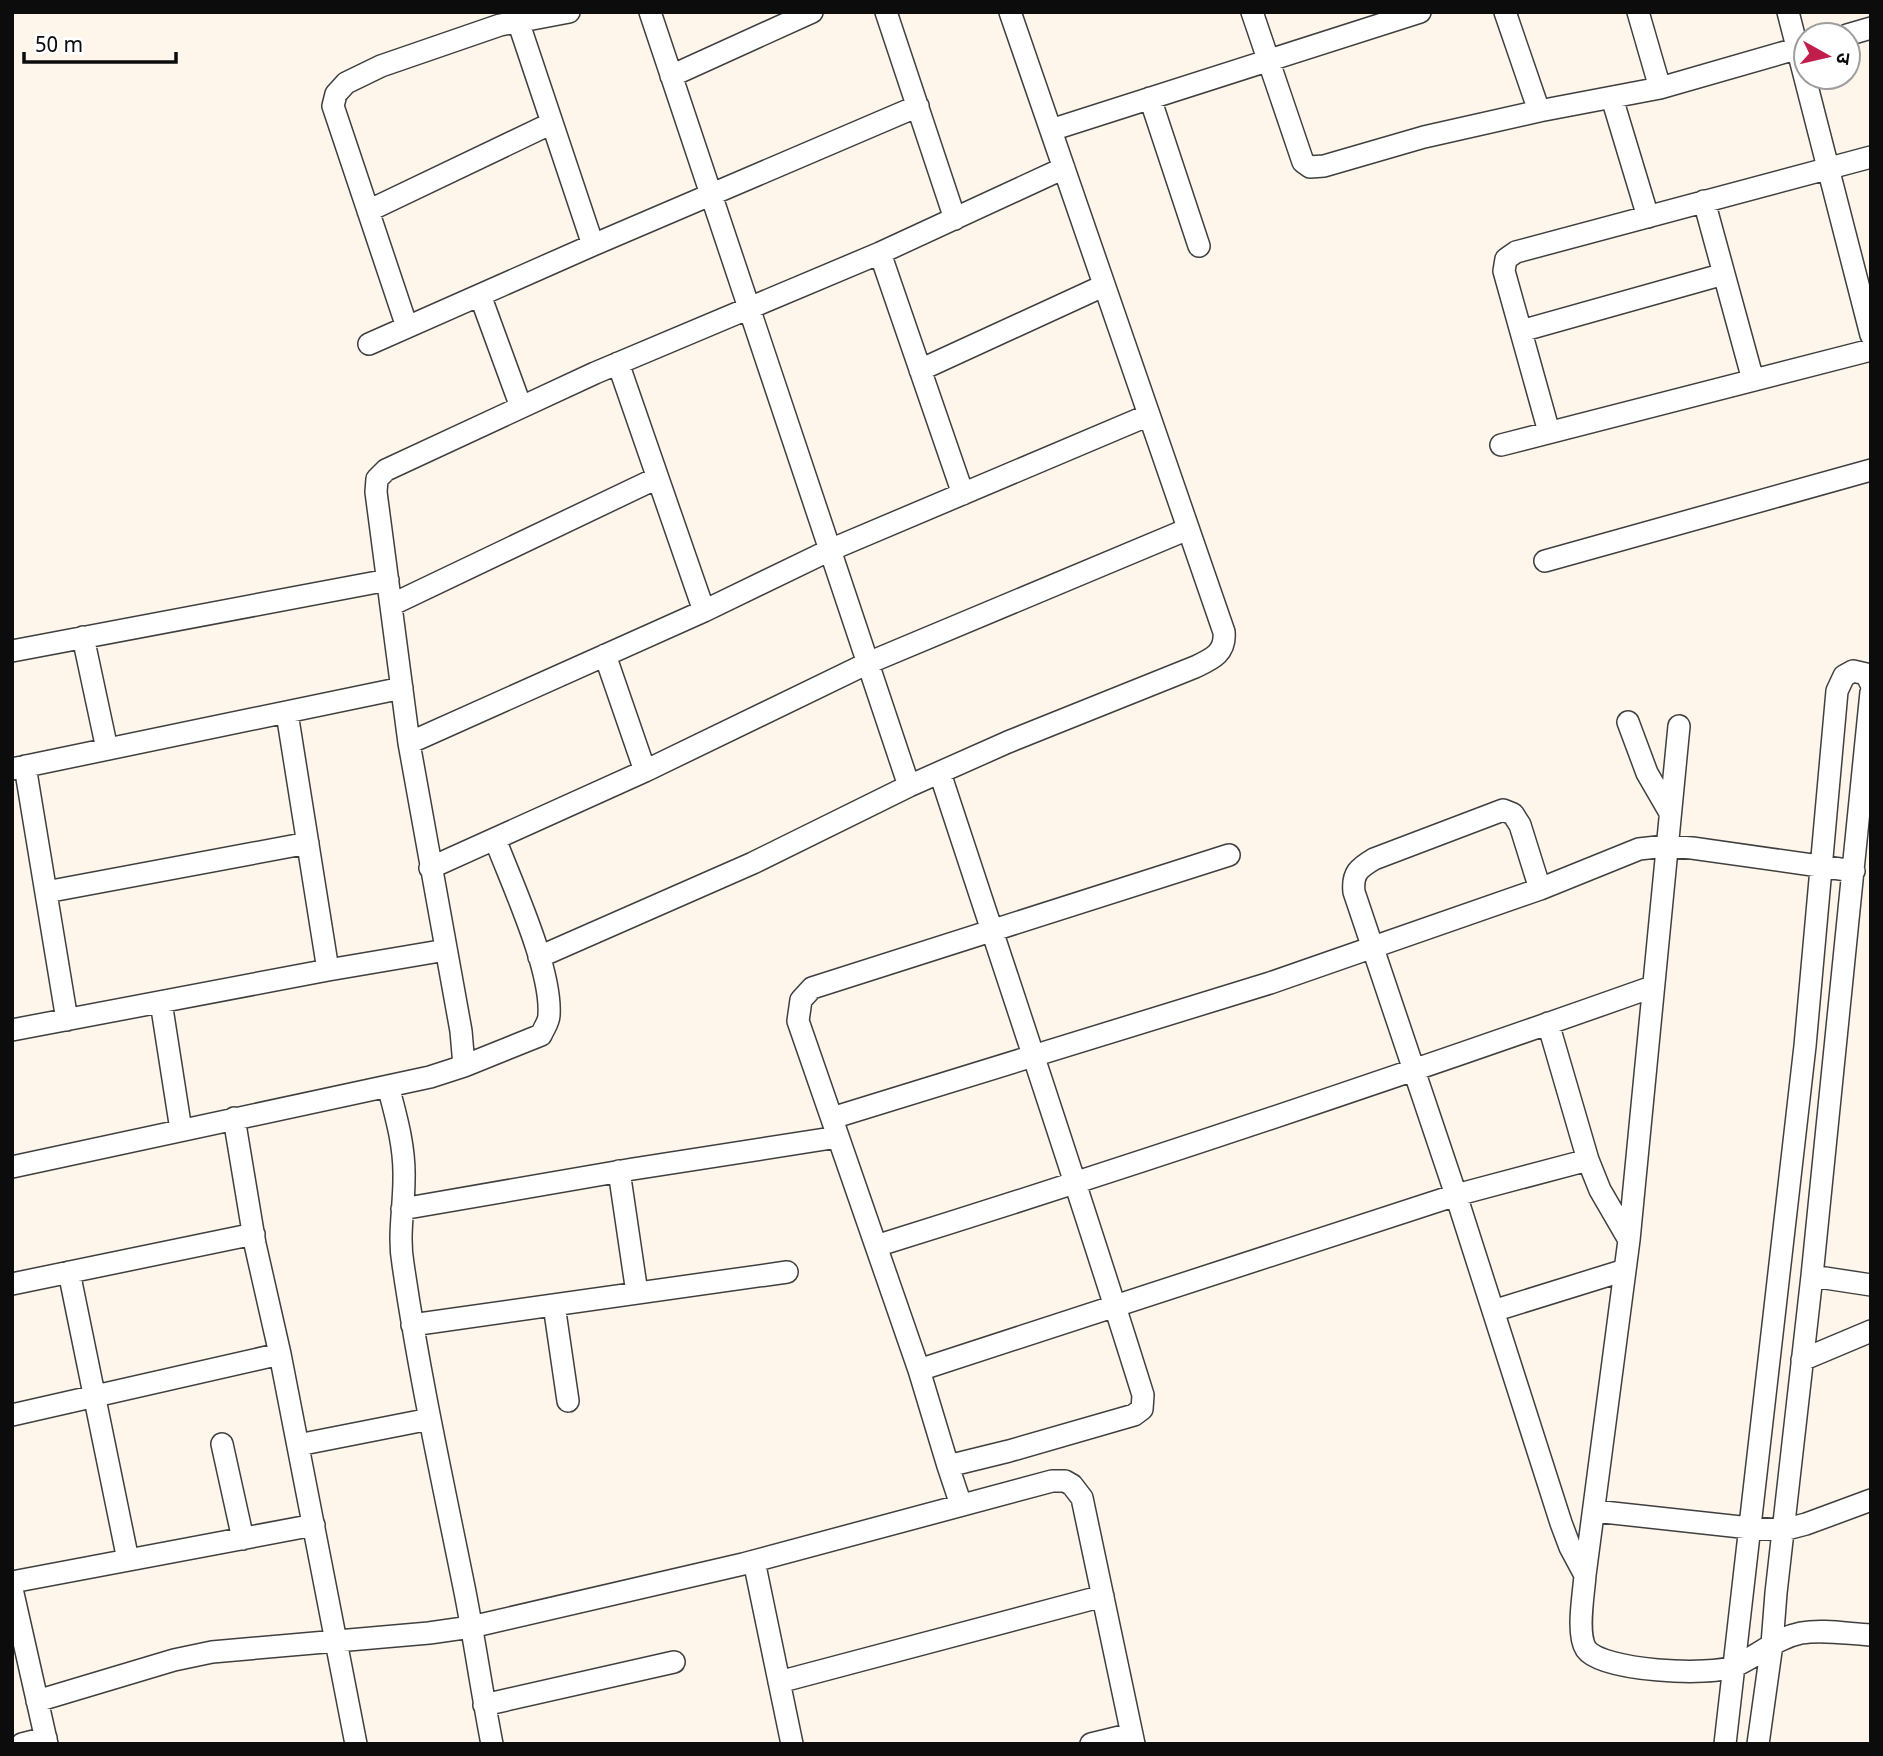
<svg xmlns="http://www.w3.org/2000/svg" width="1883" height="1756" font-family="Georgia,'Noto Sans Devanagari',serif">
  <rect width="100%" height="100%" fill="#fff6eb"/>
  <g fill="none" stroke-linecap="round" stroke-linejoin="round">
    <defs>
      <path id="minor" d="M 650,12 L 909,786
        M 886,12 L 955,219
        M 1252,12 L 1303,162 L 1310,167 L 1324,166 L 1424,137 L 1539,111 L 1660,88 L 1806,46
        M 1505,12 L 1539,111
        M 1638,12 L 1660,88
        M 1788,12 L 1871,335
        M 518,21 L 593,245
        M 1847,35 L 1871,28
        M 671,76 L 812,12
        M 1150,98 L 1199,246
        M 1612,98 L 1648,217
        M 1051,130 L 1420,12
        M 1704,201 L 1753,380
        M 368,211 L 552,123
        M 880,253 L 963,494
        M 480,295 L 521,407
        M 407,327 L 333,106 L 336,94 L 346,83 L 381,66 L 500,25 L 569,12
        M 1521,331 L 1724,274
        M 369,344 L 593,245 L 918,106
        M 618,363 L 704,611
        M 920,370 L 1103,286
        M 1549,432 L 1504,271 L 1506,259 L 1516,252 L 1871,157
        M 1501,445 L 1871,350
        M 1545,561 L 1871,470
        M 391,605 L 657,478
        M 83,637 L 107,749
        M 12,651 L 388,580
        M 605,655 L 645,771
        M 287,713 L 328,970
        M 1628,722 L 1647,773 L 1669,811
        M 1679,726 L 1629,1240 L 1585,1575 C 1584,1593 1576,1633 1586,1649 C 1601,1671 1711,1677 1735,1666 C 1758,1656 1776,1638 1801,1633 C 1823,1629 1849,1634 1871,1635
        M 409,743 L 704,611 L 830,550 L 1149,415
        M 25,766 L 67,1020
        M 12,769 L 402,688
        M 940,773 C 1008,980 1078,1187 1143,1395 L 1142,1409 L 1134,1415 L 1009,1451 L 948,1466 L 919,1370 L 798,1021 L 801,1000 L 812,988 L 1229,855
        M 430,868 L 645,771 L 868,663 L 1188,529
        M 1540,889 L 1520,825 L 1513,814 L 1503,810 L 1374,859 C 1359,868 1352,873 1354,892 L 1456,1195 L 1561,1523 L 1570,1547 L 1585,1575
        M 46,892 L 308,843
        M 539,957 L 753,863 L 909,786 L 1008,742 L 1195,667 C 1212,659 1226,653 1224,632 L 1010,12
        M 161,1002 L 181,1130
        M 1548,1023 L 1588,1160 L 1600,1190 L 1629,1240
        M 12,1030 L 328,970 L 446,950
        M 464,1066 L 541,1035 C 544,1028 549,1022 549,1015 C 552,969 512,884 495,839
        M 388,1086 C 396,1116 405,1147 404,1179 C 404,1208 398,1236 403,1264 C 419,1374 443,1483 465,1592 C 475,1643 482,1693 492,1744
        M 234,1118 L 255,1244 L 280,1354 L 356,1744
        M 832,1118 L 1270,983 L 1540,889 L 1639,849 L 1666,846 L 1692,848 L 1854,871
        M 12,1167 L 430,1077 L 464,1066 L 461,1031 L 409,743 L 376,492 L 377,479 L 386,470 L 595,373 L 880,253 L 1064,168
        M 619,1171 L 637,1293
        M 402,1209 L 633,1169 L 838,1137
        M 876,1246 C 1136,1165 1395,1078 1652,987
        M 69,1272 L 128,1560
        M 1812,1276 L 1871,1285
        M 12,1284 L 254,1234
        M 554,1305 L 568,1401
        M 1493,1311 L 1625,1270
        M 412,1325 L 787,1272
        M 1802,1360 L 1871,1331
        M 919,1370 L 1456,1195 L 1588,1160
        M 12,1415 L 280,1354
        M 222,1444 L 243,1539
        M 298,1445 L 430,1419
        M 948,1466 L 961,1505
        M 1594,1511 L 1750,1528 L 1783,1530 L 1806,1524 L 1871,1500
        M 754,1561 L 792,1744
        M 12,1582 L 314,1525
        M 12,1589 L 47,1744
        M 779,1682 L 1103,1596
        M 37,1701 L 174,1660 L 212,1652 L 429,1633 L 471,1627 L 743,1564 L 1052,1481 L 1065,1481 L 1072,1485 L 1082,1498 L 1134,1744
        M 484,1705 L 674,1662
        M 22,1744 L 46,1738
        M 1091,1744 L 1132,1734
        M 1725,1744 L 1805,1046 L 1837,691 L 1844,676 L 1853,671 L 1866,674 L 1871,684
        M 1758,1744 L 1772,1644 L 1776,1593 L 1812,1276 L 1871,692"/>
    </defs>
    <use href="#minor" stroke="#3f3f3f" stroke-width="24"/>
    <use href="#minor" stroke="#fff" stroke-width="21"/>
  </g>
  <rect width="1883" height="1756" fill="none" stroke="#0c0c0c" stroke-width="28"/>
  <g transform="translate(1827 56) rotate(98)"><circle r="33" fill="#ffffff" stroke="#9e9e9e" stroke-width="2"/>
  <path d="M0-5L12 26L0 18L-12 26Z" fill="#c11e4c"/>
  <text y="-10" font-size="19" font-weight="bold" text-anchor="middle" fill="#0c0c0c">उ</text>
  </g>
  <path d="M24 52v10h152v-10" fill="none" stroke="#0c0c0c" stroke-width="3.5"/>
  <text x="35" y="52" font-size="21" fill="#0c0c0c" stroke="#ffffff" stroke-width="5" paint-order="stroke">50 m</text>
</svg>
